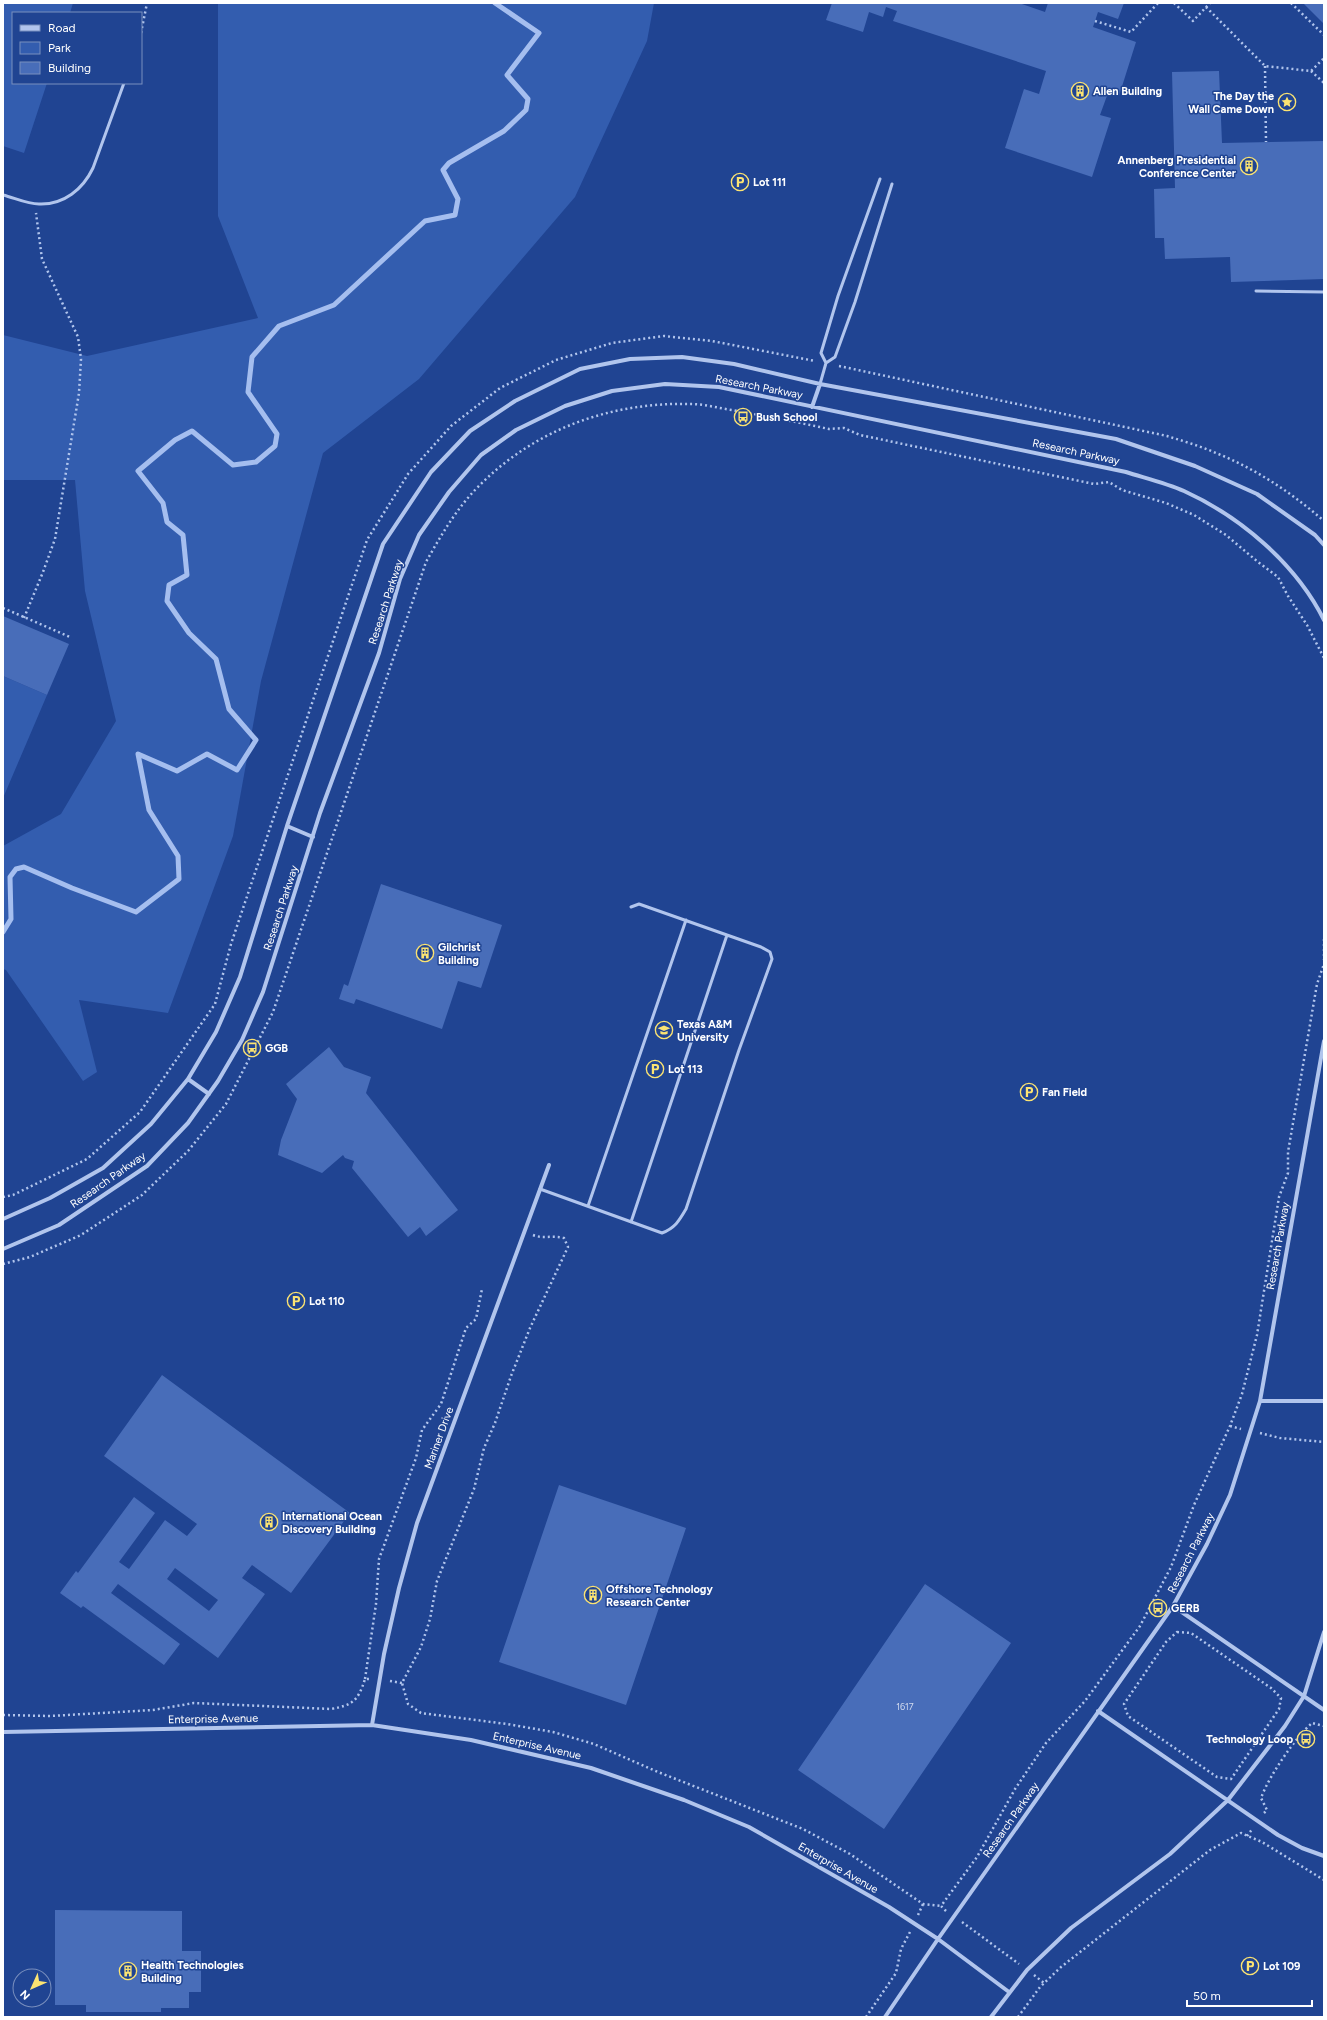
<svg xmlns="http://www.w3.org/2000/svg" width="1327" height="2020" font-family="Figtree,sans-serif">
  <rect width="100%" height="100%" fill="#204492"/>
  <path fill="#335daf" d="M 3,3 L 73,3 L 70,13 L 13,13 L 13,83 L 47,83 L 24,153 L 3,146 Z
    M 218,3 L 654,3 L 647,41 L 575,197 L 419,379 L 323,453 L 261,681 L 233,836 L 168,1013 L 79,1000 L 97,1072 L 83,1081 L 6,970 L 3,969 L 3,846 L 61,814 L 116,721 L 85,591 L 75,480 L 3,480 L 3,335 L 87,356 L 258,318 L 218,216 Z
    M 3,676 L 47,695 L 3,798 Z"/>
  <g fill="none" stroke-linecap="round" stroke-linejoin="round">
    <path stroke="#a5beef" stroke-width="5" d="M 3,932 L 11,919 L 10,877 L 16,869 L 24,867 L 72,888 L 136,912 L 179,879 L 178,856 L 149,810 L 138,754 L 177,771 L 207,754 L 237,770 L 256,740 L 229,709 L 216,659 L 189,633 L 167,601 L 169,585 L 187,575 L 183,535 L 167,522 L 163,503 L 138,471 L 175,440 L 192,431 L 233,465 L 256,462 L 275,446 L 277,434 L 248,392 L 252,357 L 279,326 L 334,305 L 425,221 L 455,215 L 458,199 L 443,170 L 449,163 L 504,131 L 526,110 L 528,99 L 507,75 L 539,33 L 495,3"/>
  </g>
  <path fill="#486db9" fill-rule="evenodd" d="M 832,3 L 1019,3 L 1045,12 L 1048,3 L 1124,3 L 1118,19 L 1098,12 L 1093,27 L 1136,42 L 1119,96 L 1108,93 L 1100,115 L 1111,118 L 1092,177 L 1005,148 L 1024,89 L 1039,94 L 1046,71 L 893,21 L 897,11 L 886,7 L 883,17 L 869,12 L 863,32 L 826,20 Z
    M 1303,3 L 1324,3 L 1324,24 Z
    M 1219,71 L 1222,143 L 1324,141 L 1324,279 L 1231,282 L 1230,257 L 1165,259 L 1164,238 L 1155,238 L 1154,189 L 1175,188 L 1172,72 Z
    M 3,616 L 69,644 L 47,695 L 3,676 Z
    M 381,884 L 502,925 L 481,988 L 458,981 L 442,1029 L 356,999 L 354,1004 L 339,999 L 344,984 L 348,986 Z
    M 329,1047 L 344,1067 L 371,1077 L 366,1093 L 458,1210 L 426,1236 L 420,1227 L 408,1237 L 352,1168 L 354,1161 L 345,1158 L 343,1155 L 322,1173 L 278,1155 L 281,1140 L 297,1099 L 286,1084 Z
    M 162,1375 L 350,1513 L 291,1593 L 252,1565 L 242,1578 L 265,1594 L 218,1658 L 118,1584 L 111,1593 L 180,1644 L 164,1665 L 83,1606 L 81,1608 L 60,1593 L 76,1571 L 78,1573 L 134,1497 L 155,1513 L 119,1562 L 129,1569 L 165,1520 L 187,1536 L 197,1524 L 104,1456 ZM 175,1568 L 218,1600 L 209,1611 L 167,1579 Z
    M 559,1485 L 686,1528 L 626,1705 L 499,1662 Z
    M 925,1584 L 1011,1643 L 884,1829 L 798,1770 Z
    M 55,1910 L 182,1911 L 182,1951 L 201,1951 L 201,1992 L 189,1992 L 189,2008 L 161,2008 L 161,2012 L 86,2012 L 86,2005 L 55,2005 Z"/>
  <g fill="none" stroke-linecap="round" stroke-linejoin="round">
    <path stroke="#b1c5ed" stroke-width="2.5" stroke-dasharray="2 3" stroke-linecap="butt" d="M 1174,3 L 1193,21 L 1210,3
      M 1291,3 L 1324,35
      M 1206,7 L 1265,66 L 1311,71 L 1324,58
      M 1095,21 L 1131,32 L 1158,3
      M 141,33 L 147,3
      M 1265,66 L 1266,142
      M 1311,71 L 1324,83
      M 839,366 L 1167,436 C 1183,441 1200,446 1216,453 C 1256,469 1292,493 1324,521
      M 3,608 L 70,637
      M 24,618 L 43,572 L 55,539 L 79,393 L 81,359 L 78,337 L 42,259 L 36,213
      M 1324,939 L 1324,960
      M 3,1197 L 13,1195 L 87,1159 L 140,1112 L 215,1004 L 231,944 L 367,540 L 408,474 L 451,426 L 500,388 L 556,360 L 612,343 L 664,336 L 712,341 L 815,361
      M 533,1235 C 543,1239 553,1235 564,1238 L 568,1247 L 530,1328 L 511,1376 L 495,1423 L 484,1448 L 474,1489 L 437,1581 L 430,1619 L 421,1647 L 402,1683 L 408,1704 L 421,1713 L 507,1724 L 553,1732 L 594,1744 L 658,1772 L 803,1829 L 850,1854 L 923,1904 L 941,1906
      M 3,1264 L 30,1257 L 81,1235 L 142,1195 L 188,1151 L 226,1104 L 273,1012 L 426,562 C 440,537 455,511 475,490 C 532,430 609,402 690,404 C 704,404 718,408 732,410 C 764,416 797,422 829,429 L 844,428 L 860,435 L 1094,484 L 1109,482 L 1122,490 L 1166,503 L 1194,515 L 1226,535 L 1258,562 L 1278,577 L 1288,596 L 1307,625 L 1324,658
      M 1230,1426 L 1241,1429
      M 1260,1433 L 1280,1438 L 1324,1442
      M 1177,1632 L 1191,1633 L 1271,1688 L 1281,1698 L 1279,1709 L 1231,1779 L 1217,1777 L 1128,1716 L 1124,1704 L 1166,1642 Z
      M 365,1679 L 376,1604 L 379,1559 L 416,1458 L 422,1430 L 441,1404 L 466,1328 L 476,1319 L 482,1289
      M 390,1681 L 402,1683
      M 3,1715 L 50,1716 L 153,1710 L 194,1703 L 331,1709 C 353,1705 358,1701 365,1679 L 371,1679
      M 1264,1813 L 1267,1810 L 1261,1798 C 1269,1776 1295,1738 1312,1723 L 1324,1726
      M 1247,1836 L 1253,1828
      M 946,1911 L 941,1906 L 977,1857 L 1015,1789 L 1046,1743 L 1085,1701 L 1140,1626 L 1171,1567 L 1194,1505 L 1230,1426 L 1242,1394 L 1257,1335 L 1279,1197 L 1288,1173 L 1288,1152 L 1317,984 L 1324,964
      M 918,1915 L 923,1904
      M 962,1922 L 1019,1964
      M 1034,1975 L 1044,1983
      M 866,2017 L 896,1973 L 901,1949 L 910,1932
      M 1018,2017 L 1040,1987 L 1061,1967 L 1210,1850 L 1241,1833 L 1262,1842 L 1324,1880"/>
    <path stroke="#b1c5ed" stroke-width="3" d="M 3,195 C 15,198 27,204 39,204 C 64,205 83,189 93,168 L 124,83
      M 1256,291 L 1324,292
      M 826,363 L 821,353 L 838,296 L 880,179
      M 820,384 L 826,363 L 835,357 L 855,302 L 892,184
      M 540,1189 L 662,1233 C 675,1228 679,1221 686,1209 L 739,1050 L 772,959 L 770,952 L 761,947 L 639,904 L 631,907
      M 588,1206 L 686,920
      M 631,1222 L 727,935"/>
    <path stroke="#b1c5ed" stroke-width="4" d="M 812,407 L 820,384
      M 287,826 L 313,837
      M 188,1079 L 209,1094
      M 3,1219 L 50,1198 L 103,1168 L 151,1124 L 188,1079 L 216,1032 L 240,977 L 287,826 L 383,544 L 431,472 L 470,431 L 515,401 L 580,369 L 630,359 L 682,357 L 734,364 L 820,384 L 1116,439 L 1195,466 L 1257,494 L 1315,535 L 1324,545
      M 3,1249 L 59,1225 L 147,1166 L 188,1123 L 218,1081 L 242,1040 L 263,992 L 320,813 L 379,653 L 400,579 L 419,535 L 449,492 L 481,455 L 516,430 L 565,406 L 612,391 L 665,384 L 719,387 L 1126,472 C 1145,478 1166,483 1184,491 C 1241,517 1296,564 1324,620
      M 1260,1401 L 1324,1401
      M 1173,1606 L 1324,1710
      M 1098,1711 L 1278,1835 L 1302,1848 L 1324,1856
      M 372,1725 L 384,1654 L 399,1588 L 417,1523 L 549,1165
      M 3,1732 L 372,1725 L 471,1740 L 591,1768 L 684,1800 L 749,1827 L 889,1907 L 938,1939 L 1009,1992
      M 885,2017 L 938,1939 L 1173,1606 L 1207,1544 L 1230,1495 L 1260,1401 L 1324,1041
      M 991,2017 L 1027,1970 L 1071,1928 L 1170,1854 L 1228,1800 L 1285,1726 L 1304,1696 L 1324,1632"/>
  </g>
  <defs>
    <symbol id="building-ring" viewBox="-11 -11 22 22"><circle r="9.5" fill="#204492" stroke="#fbe372" stroke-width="1.5"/><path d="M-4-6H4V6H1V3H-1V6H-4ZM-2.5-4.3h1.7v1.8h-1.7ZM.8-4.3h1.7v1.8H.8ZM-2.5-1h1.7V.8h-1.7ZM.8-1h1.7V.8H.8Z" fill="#fbe372"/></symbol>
    <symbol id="sight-ring" viewBox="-11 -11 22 22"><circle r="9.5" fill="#204492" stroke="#fbe372" stroke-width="1.5"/><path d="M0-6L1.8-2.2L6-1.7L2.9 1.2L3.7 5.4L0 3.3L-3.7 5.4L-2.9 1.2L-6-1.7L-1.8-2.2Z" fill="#fbe372"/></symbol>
    <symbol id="parking-ring" viewBox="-11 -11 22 22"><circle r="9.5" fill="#204492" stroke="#fbe372" stroke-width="1.5"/><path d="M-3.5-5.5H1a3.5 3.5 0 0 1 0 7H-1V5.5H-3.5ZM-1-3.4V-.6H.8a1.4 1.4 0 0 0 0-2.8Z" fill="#fbe372"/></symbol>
    <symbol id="bus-ring" viewBox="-11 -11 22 22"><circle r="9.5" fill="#204492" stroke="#fbe372" stroke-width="1.5"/><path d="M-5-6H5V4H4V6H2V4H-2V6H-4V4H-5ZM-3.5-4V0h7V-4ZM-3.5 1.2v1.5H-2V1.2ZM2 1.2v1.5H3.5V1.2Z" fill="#fbe372"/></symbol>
    <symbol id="university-ring" viewBox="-11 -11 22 22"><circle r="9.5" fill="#204492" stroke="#fbe372" stroke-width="1.5"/><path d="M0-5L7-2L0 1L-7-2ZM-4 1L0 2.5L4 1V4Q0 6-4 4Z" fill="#fbe372"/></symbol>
  </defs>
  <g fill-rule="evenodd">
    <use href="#building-ring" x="1070" y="81" width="20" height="20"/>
    <use href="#sight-ring" x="1277" y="92" width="20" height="20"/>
    <use href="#building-ring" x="1239" y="156" width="20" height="20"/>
    <use href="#parking-ring" x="730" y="172" width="20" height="20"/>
    <use href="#bus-ring" x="733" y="407" width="20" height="20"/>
    <use href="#building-ring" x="415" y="943" width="20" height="20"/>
    <use href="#university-ring" x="654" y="1020" width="20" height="20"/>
    <use href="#bus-ring" x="242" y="1038" width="20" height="20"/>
    <use href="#parking-ring" x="645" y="1059" width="20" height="20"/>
    <use href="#parking-ring" x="1019" y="1082" width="20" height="20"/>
    <use href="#parking-ring" x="286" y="1291" width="20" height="20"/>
    <use href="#building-ring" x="259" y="1512" width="20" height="20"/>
    <use href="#building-ring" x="583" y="1585" width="20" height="20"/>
    <use href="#bus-ring" x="1148" y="1598" width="20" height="20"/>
    <use href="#bus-ring" x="1296" y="1729" width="20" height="20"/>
    <use href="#parking-ring" x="1240" y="1956" width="20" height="20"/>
    <use href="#building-ring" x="118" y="1961" width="20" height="20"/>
  </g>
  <g text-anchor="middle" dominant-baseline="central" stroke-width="3" stroke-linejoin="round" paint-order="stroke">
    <g font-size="9" fill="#d1daee">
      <text x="905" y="1706">1617</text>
    </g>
    <g font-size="11" font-weight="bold" fill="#fff" stroke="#204492" text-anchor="start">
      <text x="1093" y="91">Allen Building</text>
      <text x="1274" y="96" text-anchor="end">The Day the<tspan x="1274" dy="13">Wall Came Down</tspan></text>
      <text x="1236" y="160" text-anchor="end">Annenberg Presidential<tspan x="1236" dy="13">Conference Center</tspan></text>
      <text x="753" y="182">Lot 111</text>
      <text x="756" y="417">Bush School</text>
      <text x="438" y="947">Gilchrist<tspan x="438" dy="13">Building</tspan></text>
      <text x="677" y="1024">Texas A&amp;M<tspan x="677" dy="13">University</tspan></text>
      <text x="265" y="1048">GGB</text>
      <text x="668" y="1069">Lot 113</text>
      <text x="1042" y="1092">Fan Field</text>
      <text x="309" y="1301">Lot 110</text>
      <text x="282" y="1516">International Ocean<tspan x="282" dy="13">Discovery Building</tspan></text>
      <text x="606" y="1589">Offshore Technology<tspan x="606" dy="13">Research Center</tspan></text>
      <text x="1171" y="1608">GERB</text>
      <text x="1293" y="1739" text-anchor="end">Technology Loop</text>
      <text x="141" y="1965">Health Technologies<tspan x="141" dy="13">Building</tspan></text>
      <text x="1263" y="1966">Lot 109</text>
    </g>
    <g font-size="11" fill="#fff" stroke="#204492">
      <text transform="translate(759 387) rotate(11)">Research Parkway</text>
      <text transform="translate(1076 452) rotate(12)">Research Parkway</text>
      <text transform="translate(386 602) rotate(-72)">Research Parkway</text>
      <text transform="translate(281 908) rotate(-72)">Research Parkway</text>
      <text transform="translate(108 1180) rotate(-35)">Research Parkway</text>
      <text transform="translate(1278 1246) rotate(-80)">Research Parkway</text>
      <text transform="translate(439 1438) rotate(-70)">Mariner Drive</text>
      <text transform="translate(1191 1553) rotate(-63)">Research Parkway</text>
      <text transform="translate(213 1719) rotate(-1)">Enterprise Avenue</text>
      <text transform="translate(537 1746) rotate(13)">Enterprise Avenue</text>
      <text transform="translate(1011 1820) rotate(-55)">Research Parkway</text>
      <text transform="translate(838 1868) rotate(30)">Enterprise Avenue</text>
    </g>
  </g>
  <rect width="1327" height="2020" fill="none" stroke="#ffffff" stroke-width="8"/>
  <rect x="12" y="12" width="130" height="72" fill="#204492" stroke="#798fbe"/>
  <rect x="20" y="25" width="20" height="6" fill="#b1c5ed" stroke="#798fbe"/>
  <text x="48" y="32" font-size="12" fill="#ffffff">Road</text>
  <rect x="20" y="42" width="20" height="12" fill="#335daf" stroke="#798fbe"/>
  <text x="48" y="52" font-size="12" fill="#ffffff">Park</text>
  <rect x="20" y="62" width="20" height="12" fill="#486db9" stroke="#798fbe"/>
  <text x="48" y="72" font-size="12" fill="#ffffff">Building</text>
  <g transform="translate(32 1988) rotate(225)"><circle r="19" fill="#204492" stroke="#798fbe"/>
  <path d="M0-3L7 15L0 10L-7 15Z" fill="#fbe372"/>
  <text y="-6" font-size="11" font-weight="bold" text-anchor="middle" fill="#ffffff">N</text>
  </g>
  <path d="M1187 2000v6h125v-6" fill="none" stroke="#ffffff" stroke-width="2"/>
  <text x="1193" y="2000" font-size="12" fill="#ffffff" stroke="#204492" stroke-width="3" paint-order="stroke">50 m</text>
</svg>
